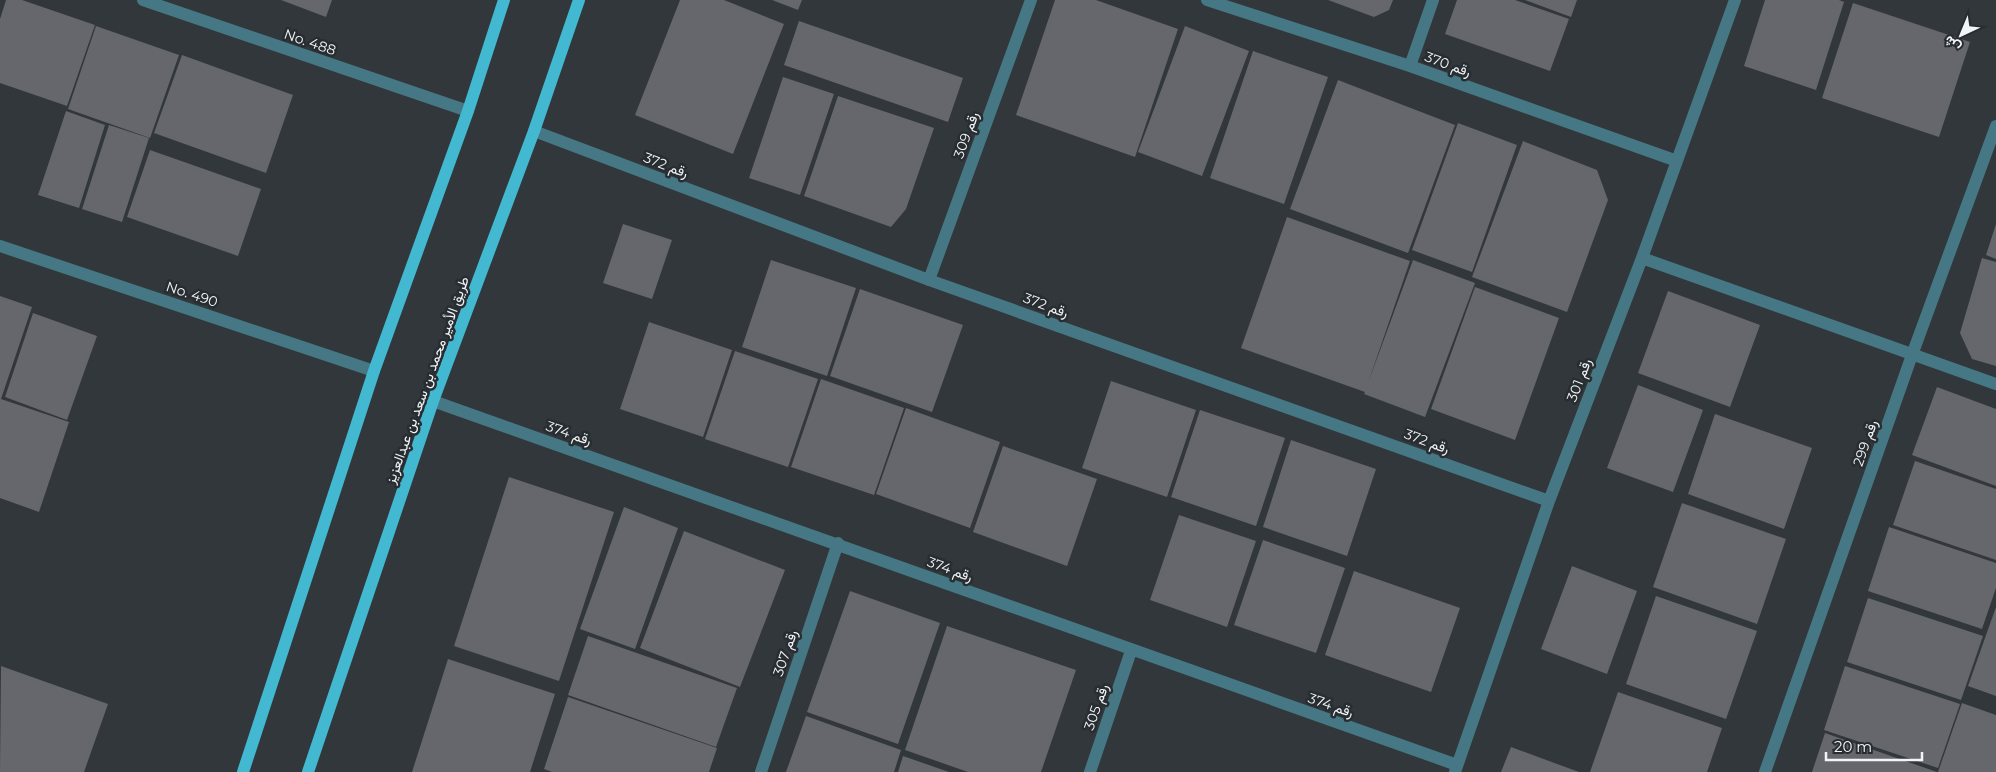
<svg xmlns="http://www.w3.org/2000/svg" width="1996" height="772" font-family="Montserrat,Vazirmatn,sans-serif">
  <rect width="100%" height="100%" fill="#31373b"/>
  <path fill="#65676d" d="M 6,0 L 22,0 L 95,25 L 67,106 L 0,83 L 0,19 Z
    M 281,0 L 332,0 L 326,17 Z
    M 680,0 L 724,0 L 784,24 L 733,154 L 635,115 Z
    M 772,0 L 802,0 L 798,10 Z
    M 1055,0 L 1096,0 L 1178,29 L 1135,157 L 1016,115 Z
    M 1328,0 L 1393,0 L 1389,10 L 1374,17 Z
    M 1457,0 L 1515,0 L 1569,19 L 1550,71 L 1445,34 Z
    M 1525,0 L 1577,0 L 1571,17 Z
    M 1765,0 L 1839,0 L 1844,2 L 1816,90 L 1744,66 Z
    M 1853,3 L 1970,42 L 1939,137 L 1822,98 Z
    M 799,21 L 963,78 L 948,122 L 784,65 Z
    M 96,26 L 179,55 L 150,138 L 68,109 Z
    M 1185,26 L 1249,51 L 1202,176 L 1138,152 Z
    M 1253,51 L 1328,77 L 1284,204 L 1210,178 Z
    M 182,55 L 293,95 L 266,173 L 154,133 Z
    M 783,77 L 834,94 L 800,195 L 749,178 Z
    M 1338,80 L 1455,125 L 1408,253 L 1290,209 Z
    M 838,96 L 934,128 L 906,209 L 891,227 L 804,196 Z
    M 66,111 L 105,125 L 79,208 L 38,195 Z
    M 1458,123 L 1517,145 L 1472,272 L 1412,250 Z
    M 109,125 L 149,138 L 122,222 L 82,209 Z
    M 1523,141 L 1597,170 L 1608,200 L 1567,312 L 1472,277 Z
    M 150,150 L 261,189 L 238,256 L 127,217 Z
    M 1287,217 L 1410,261 L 1368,383 L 1413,260 L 1475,283 L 1425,417 L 1364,394 L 1365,392 L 1241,348 Z
    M 623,224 L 672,240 L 652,299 L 603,283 Z
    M 1996,224 L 1996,259 L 1986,255 Z
    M 1982,258 L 1996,262 L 1996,366 L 1972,359 L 1960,333 Z
    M 771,260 L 856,288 L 827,376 L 742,347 Z
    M 1475,287 L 1559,318 L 1515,440 L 1431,409 Z
    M 860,289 L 963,325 L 932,412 L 830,376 Z
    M 1668,291 L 1760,325 L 1730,407 L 1638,373 Z
    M 0,296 L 32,307 L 1,399 L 69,422 L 39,512 L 0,498 Z
    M 33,313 L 97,336 L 67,420 L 5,397 Z
    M 649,322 L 732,350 L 703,437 L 620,409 Z
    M 735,351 L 818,379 L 788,467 L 705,439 Z
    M 821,379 L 904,408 L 874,495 L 791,467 Z
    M 1111,381 L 1196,410 L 1167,497 L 1082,468 Z
    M 1638,385 L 1703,410 L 1673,492 L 1607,468 Z
    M 1937,387 L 1996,409 L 1996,486 L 1912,455 Z
    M 906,408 L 1000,442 L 970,528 L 876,494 Z
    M 1200,410 L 1285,438 L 1256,526 L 1171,497 Z
    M 1715,414 L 1812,448 L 1784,529 L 1688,494 Z
    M 1291,440 L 1376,469 L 1347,556 L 1263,527 Z
    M 1003,446 L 1097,479 L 1067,566 L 973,532 Z
    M 1915,461 L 1996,489 L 1996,560 L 1893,525 Z
    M 509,477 L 614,512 L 559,681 L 454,646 Z
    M 1682,503 L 1786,539 L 1757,624 L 1653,587 Z
    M 624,507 L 678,528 L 635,649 L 580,629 Z
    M 1179,515 L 1256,541 L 1227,627 L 1150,600 Z
    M 1889,527 L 1996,563 L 1996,588 L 1982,629 L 1868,591 Z
    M 684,531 L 785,570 L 740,687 L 640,648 Z
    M 1263,540 L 1345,568 L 1316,653 L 1234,625 Z
    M 1572,566 L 1637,591 L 1607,674 L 1541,649 Z
    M 1354,571 L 1460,608 L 1431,692 L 1325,655 Z
    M 850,591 L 940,623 L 898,744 L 807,712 Z
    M 1656,596 L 1757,631 L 1726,719 L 1626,684 Z
    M 1868,598 L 1983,636 L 1961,700 L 1847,662 Z
    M 1996,607 L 1996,696 L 1968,686 Z
    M 947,626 L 1076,670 L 1041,772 L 968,772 L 905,750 Z
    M 588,636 L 737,688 L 716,747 L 568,695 Z
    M 448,659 L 555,694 L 530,772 L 412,772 Z
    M 1,666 L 108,704 L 84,772 L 0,772 Z
    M 1845,666 L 1960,704 L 1938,768 L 1824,730 Z
    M 1618,692 L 1722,728 L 1707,772 L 1590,772 Z
    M 568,697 L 717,748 L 709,772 L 552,772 L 544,769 Z
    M 1962,703 L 1996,715 L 1996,772 L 1938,772 Z
    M 806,716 L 901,750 L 894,772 L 786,772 Z
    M 1825,733 L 1937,772 L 1812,772 Z
    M 1511,747 L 1579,772 L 1501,772 Z
    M 903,756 L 949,772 L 898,772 Z"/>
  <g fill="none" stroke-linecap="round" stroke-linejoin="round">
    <path stroke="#457884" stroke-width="12" d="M 143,0 L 468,111
      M 1207,0 L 1410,66 L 1677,161
      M 1410,66 L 1433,0
      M 534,131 L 929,280 L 1549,501
      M 0,246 L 374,371
      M 1642,258 L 1996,384
      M 929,280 L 1031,0
      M 433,401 C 775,521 1115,645 1457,765
      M 761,772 L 838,543
      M 1090,772 L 1131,651
      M 1455,772 L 1549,501 L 1642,258 L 1735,0
      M 1765,772 L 1912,355 L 1996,126"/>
    <path stroke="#42b8d1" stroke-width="12" d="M 243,772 L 374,371 L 468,111 L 504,0
      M 308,772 L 433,401 L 534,131 L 579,0"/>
  </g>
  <g text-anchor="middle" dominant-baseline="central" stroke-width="5" stroke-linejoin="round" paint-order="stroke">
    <g font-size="14" fill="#f2f5f8" stroke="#272d31">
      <text transform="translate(310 42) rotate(19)">No. 488</text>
      <text transform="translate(1448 64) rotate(20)">رقم 370</text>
      <text transform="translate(966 135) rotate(-70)">رقم 309</text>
      <text transform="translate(666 165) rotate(21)">رقم 372</text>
      <text transform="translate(192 294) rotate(18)">No. 490</text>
      <text transform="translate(1046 305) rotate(20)">رقم 372</text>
      <text transform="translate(427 380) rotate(-70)">طريق الأمير محمد بن سعد بن عبدالعزيز</text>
      <text transform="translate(1579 380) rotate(-69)">رقم 301</text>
      <text transform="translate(569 433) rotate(19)">رقم 374</text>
      <text transform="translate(1427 441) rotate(20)">رقم 372</text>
      <text transform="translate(1865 443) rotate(-71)">رقم 299</text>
      <text transform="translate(950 569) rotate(20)">رقم 374</text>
      <text transform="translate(785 653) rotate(-71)">رقم 307</text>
      <text transform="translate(1331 705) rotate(19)">رقم 374</text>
      <text transform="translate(1096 707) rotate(-71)">رقم 305</text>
    </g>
  </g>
  <g transform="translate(1961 35) rotate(224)" stroke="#272d31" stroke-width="4" paint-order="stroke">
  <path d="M0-4L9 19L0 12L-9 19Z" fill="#f2f5f8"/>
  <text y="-8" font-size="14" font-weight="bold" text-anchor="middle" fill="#f2f5f8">ش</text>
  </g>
  <path d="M1826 752v8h96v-8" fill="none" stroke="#f2f5f8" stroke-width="2.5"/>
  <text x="1834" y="752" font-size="15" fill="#f2f5f8" stroke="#272d31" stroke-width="4" paint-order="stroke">20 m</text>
</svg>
